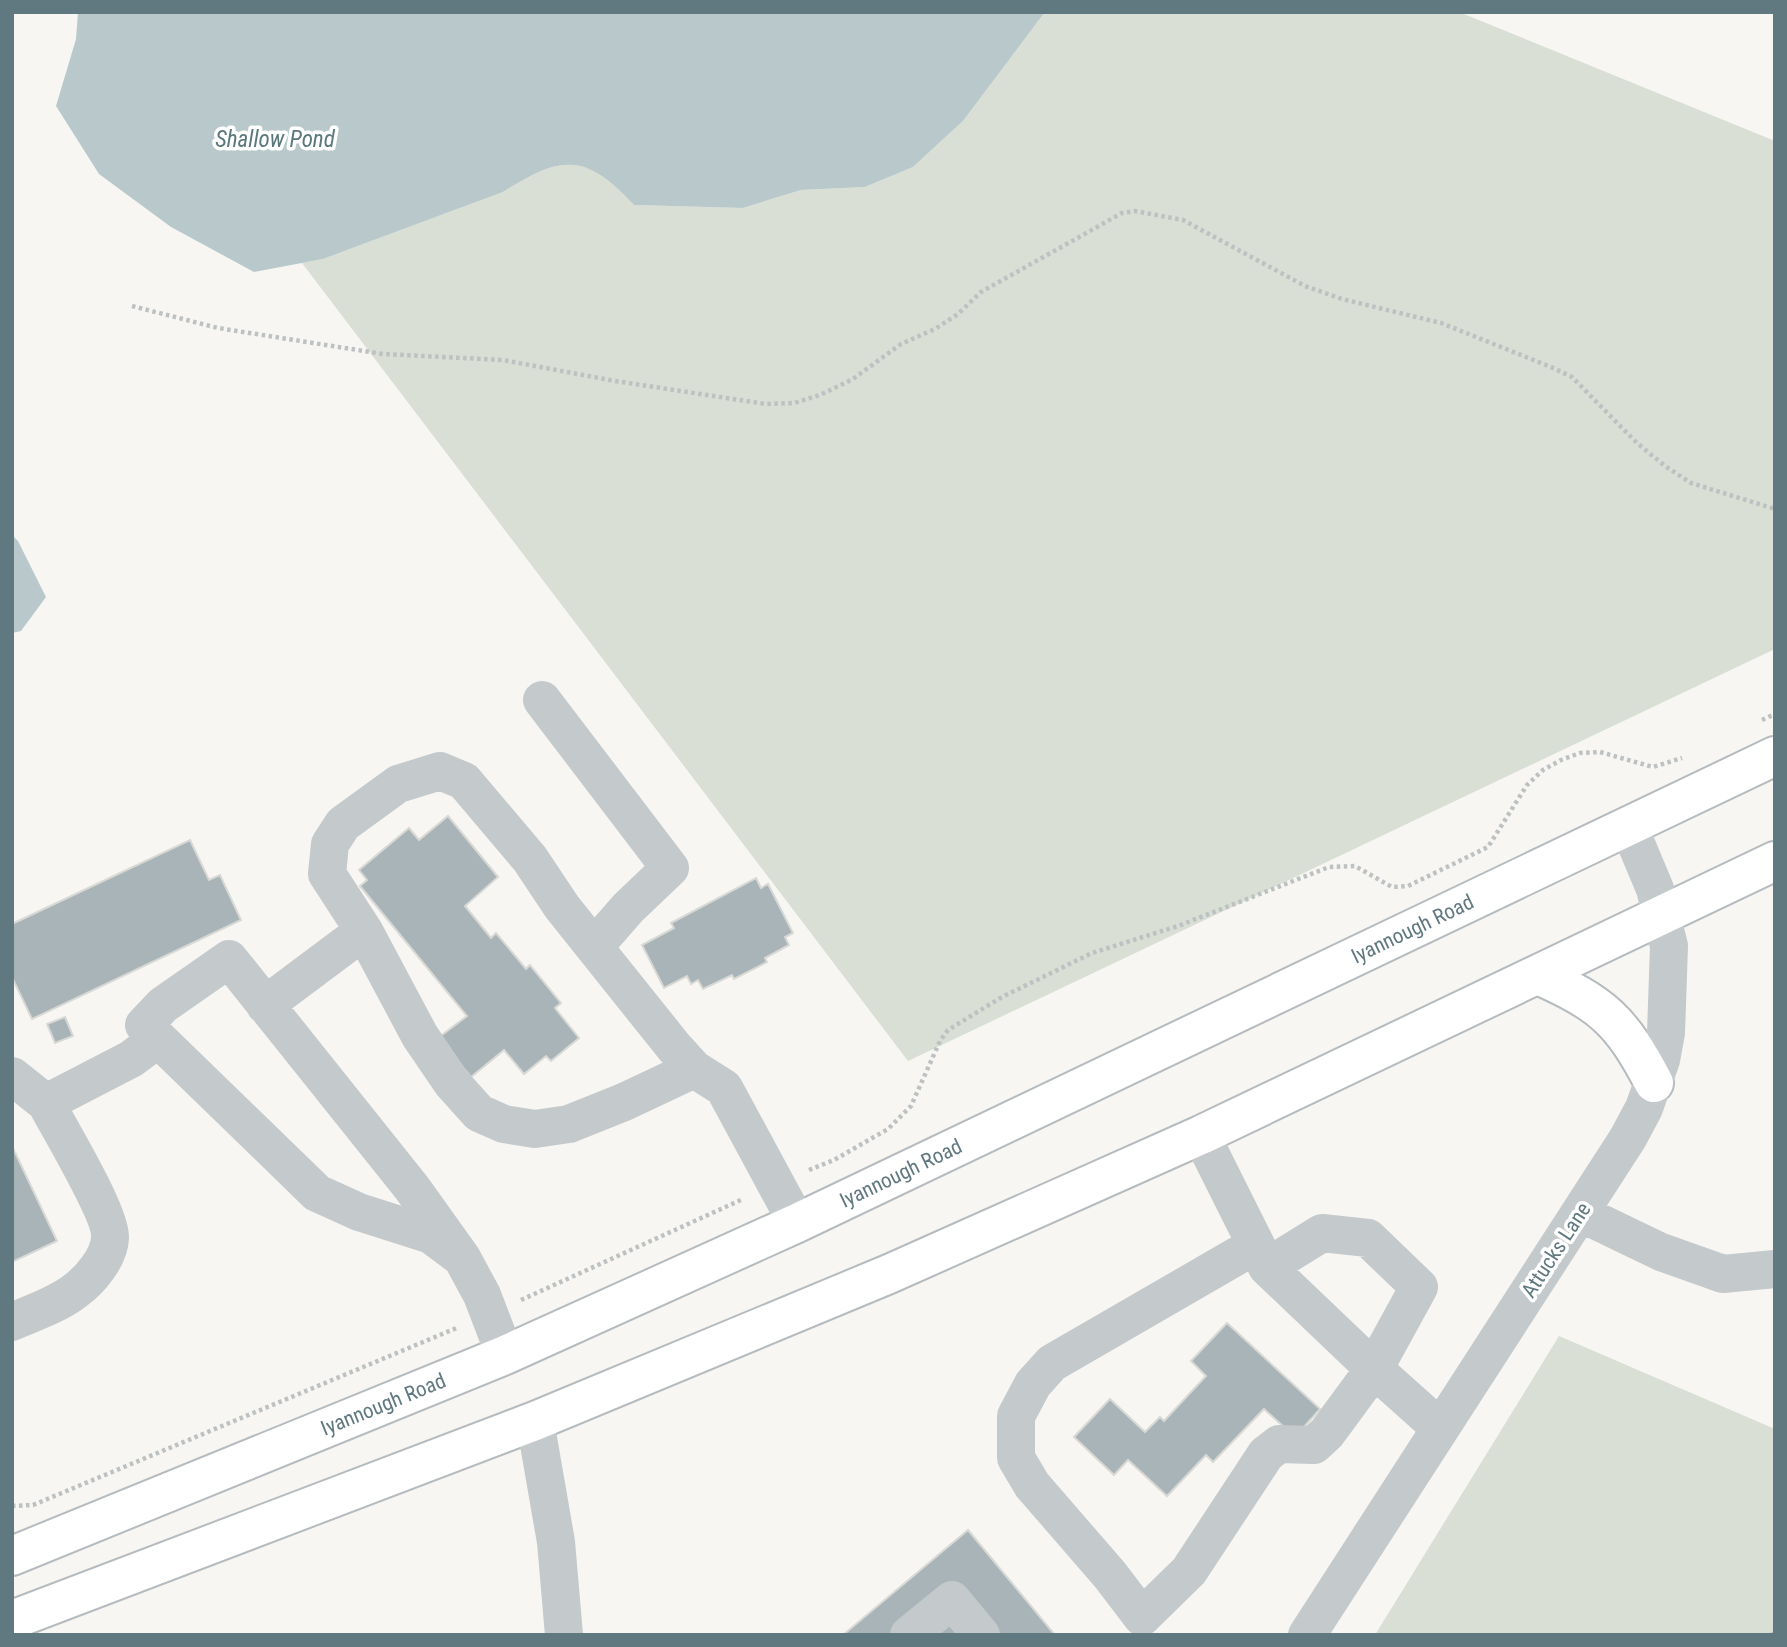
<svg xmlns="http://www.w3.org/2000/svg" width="1787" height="1647" font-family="'Roboto Condensed',sans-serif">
  <rect width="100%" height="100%" fill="#f7f6f3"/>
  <path fill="#d9dfd4" d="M 1045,12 L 1459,12 L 1775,141 L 1775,649 L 908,1061 L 302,263 L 323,259 L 503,192 C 561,155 585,152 634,205 L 743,208 L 801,190 L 865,187 L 913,167 L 963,121 Z
    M 1559,1336 L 1775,1429 L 1775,1635 L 1375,1635 Z"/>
  <path fill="#b9c9cb" d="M 78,12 L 1045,12 L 963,121 L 913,167 L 865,187 L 801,190 L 743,208 L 634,205 C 585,152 561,155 503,192 L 323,259 L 254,272 L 171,227 L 99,174 L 56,106 L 76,39 Z
    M 12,535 L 18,541 L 46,597 L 21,631 L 12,633 Z"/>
  <path fill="#a8b4b7" stroke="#d8d8d5" stroke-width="2" d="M 448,816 L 498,877 L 465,906 L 491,938 L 496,933 L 526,969 L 530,965 L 561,1003 L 555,1008 L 579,1038 L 551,1061 L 546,1056 L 524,1074 L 504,1050 L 471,1077 L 438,1038 L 467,1016 L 360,886 L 367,880 L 359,870 L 409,828 L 419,840 Z
    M 190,840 L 209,880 L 220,875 L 241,920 L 32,1019 L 12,977 L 12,924 Z
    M 756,878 L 761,888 L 768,884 L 793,933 L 785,937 L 789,945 L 765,958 L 767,962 L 734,979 L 732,975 L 703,989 L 698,980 L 691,984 L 687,976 L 664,988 L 642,945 L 674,928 L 671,923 Z
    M 65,1017 L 73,1036 L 55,1043 L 47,1024 Z
    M 12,1146 L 57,1241 L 12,1262 Z
    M 1227,1323 L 1320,1409 L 1295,1437 L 1264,1409 L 1213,1462 L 1206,1455 L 1167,1496 L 1128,1460 L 1114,1475 L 1074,1437 L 1110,1399 L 1145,1432 L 1160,1417 L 1164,1421 L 1206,1376 L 1191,1361 Z
    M 968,1530 L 1055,1635 L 843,1635 Z"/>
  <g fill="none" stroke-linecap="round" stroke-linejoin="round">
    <defs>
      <g id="major">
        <path d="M 1538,975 C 1603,1004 1621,1020 1654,1083"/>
        <path id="s1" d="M 12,1556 L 505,1355 L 797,1223 L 1775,756"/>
        <path d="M 12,1620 L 535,1421 L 889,1274 L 1201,1135 L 1775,861"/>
      </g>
    </defs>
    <use href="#major" stroke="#b5bbbe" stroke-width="42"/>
    <path stroke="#bdc1c2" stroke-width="4.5" stroke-dasharray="3.5 3.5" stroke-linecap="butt" d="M 132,306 L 218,328 L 383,354 L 503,360 L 615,381 L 766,404 L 794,403 L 820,395 L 853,379 L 901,344 L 935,329 L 958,314 L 981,292 L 1122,213 L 1135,211 L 1183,220 L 1305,286 L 1342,299 L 1441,323 L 1551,367 L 1572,377 L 1637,443 L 1665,466 L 1691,483 L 1775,509
      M 1762,720 L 1775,714
      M 809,1170 L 834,1160 L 888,1129 L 911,1106 L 940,1041 L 948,1030 L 1002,997 L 1092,953 L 1178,926 L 1329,867 L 1355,866 L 1392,887 L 1408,886 L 1488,847 L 1527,785 L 1543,770 L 1561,760 L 1580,753 L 1600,752 L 1653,767 L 1682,758
      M 521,1300 L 743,1199
      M 12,1506 L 33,1505 L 459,1327
      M 1771,1635 L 1775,1633"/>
    <path stroke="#c4c9cb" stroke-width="38" d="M 542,700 L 670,868 L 628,908 L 594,947
      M 364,931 L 420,1036 L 452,1083 L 479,1113 L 504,1124 L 535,1129 L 569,1124 L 624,1102 L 694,1069
      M 265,1005 L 364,931 L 327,874 L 330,844 L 343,824 L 398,784 L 440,771 L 464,781 L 530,859 L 562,907 L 674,1047 L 694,1069 L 724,1088 L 797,1223
      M 12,1076 L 46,1103
      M 1201,1135 L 1256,1245 L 1052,1363 L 1033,1384 L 1016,1416 L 1016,1458 L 1032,1485 L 1110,1575 L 1142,1617 L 1189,1571 L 1266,1454 L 1279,1444 L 1314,1445 L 1327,1433 L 1374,1369 L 1440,1428
      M 1580,1213 L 1661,1252 L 1723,1274 L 1775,1269
      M 1256,1245 L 1267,1267 L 1322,1233 L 1368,1238 L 1419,1287 L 1374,1369 L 1267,1267
      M 462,1258 L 431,1235 L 359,1212 L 317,1193 L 144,1025 L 163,1005 L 229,959 L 412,1188 L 462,1258 L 482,1295 L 505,1355
      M 12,1322 C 32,1313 57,1305 75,1291 C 90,1280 109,1258 110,1238 C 112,1215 59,1128 46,1103 L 131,1059 L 158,1039
      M 535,1421 L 556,1542 L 564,1635
      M 909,1635 L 952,1600 L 981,1635
      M 1307,1635 L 1628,1138 L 1644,1108 L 1661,1060 L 1666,1033 L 1669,946 L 1655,889 L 1629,827"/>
    <use href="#major" stroke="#fff" stroke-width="38"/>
  </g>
  <g text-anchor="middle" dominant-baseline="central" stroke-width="7" stroke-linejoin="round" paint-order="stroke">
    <g font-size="21" fill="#607880" stroke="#fff">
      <text stroke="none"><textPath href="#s1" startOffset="1535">Iyannough Road</textPath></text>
      <text stroke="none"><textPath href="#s1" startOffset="968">Iyannough Road</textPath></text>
      <text transform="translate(1556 1250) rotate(-57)">Attucks Lane</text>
      <text stroke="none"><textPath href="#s1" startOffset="401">Iyannough Road</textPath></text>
    </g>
    <g font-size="23" font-style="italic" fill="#5a787c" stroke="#fff">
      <text x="275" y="139">Shallow Pond</text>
    </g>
  </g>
  <rect width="1787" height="1647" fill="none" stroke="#607880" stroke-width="28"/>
</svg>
